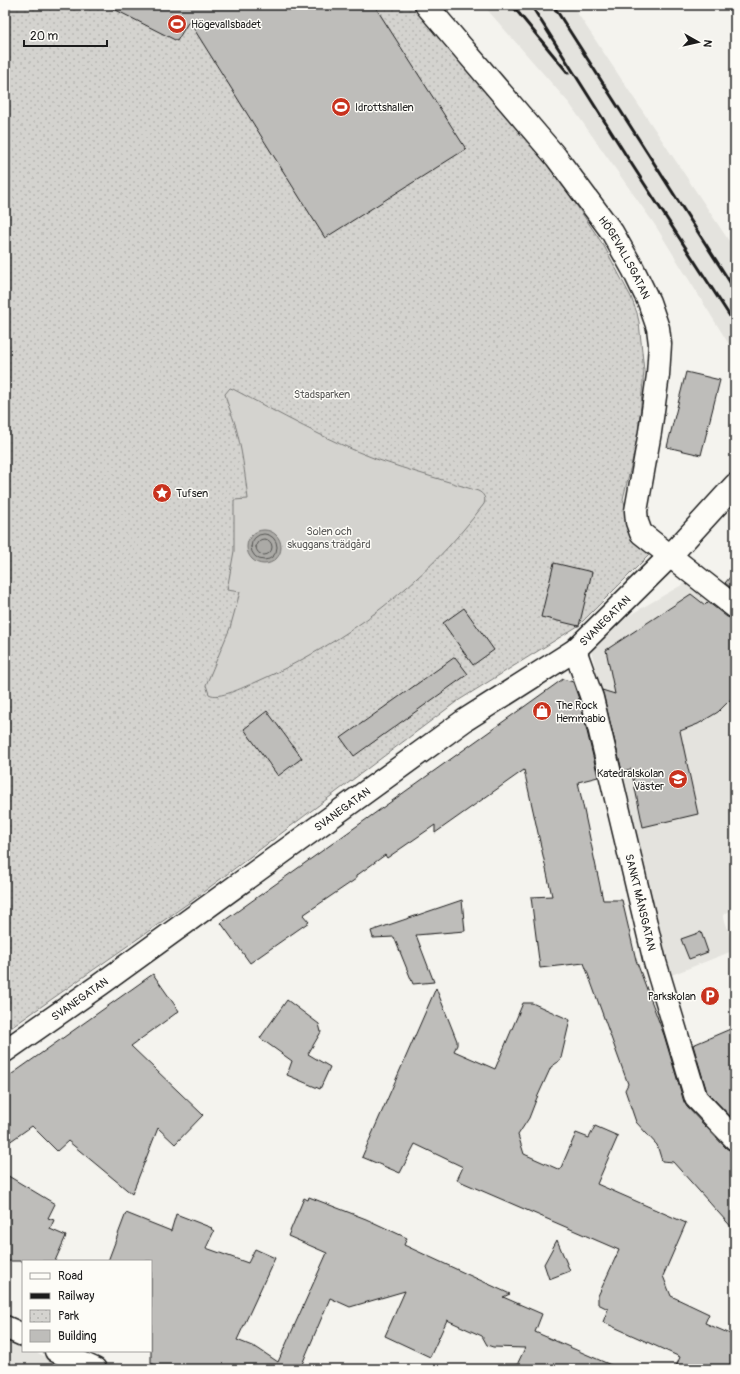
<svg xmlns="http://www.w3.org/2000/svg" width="740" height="1374" font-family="Pangolin,sans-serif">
  <defs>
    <pattern id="park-dots" width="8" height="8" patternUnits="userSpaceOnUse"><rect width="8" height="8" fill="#d4d3cf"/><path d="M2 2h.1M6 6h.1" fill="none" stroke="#b5b5b1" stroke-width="1.8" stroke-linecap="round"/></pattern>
  </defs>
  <rect width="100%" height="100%" fill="#f4f3ee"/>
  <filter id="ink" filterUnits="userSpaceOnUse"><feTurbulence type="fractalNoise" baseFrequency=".025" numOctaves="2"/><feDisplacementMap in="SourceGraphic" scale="8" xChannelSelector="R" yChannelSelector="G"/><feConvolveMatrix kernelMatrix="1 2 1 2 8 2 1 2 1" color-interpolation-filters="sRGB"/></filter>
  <g filter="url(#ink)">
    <path fill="#e4e3de" d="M 483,5 L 572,5 L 735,250 L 735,354 L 655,225 L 569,103 Z
      M 692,579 L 735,612 L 735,908 L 723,915 L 735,950 L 669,976 L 591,650 L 602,631 Z
      M 5,1338 L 23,1346 L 23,1351 L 33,1351 L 73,1369 L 5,1369 Z"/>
    <path fill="url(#park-dots)" stroke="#787876" d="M 5,5 L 441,5 L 604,246 L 631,297 L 637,313 L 639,322 L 644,371 L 638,437 L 623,499 L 630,519 L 652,552 L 578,626 L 456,702 L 190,902 L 5,1032 Z"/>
    <path fill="#d4d3cf" stroke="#787876" d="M 230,388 L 233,389 C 280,414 326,440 376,459 C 410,471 444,480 478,491 C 484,494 486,498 484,504 C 423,585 347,642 254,683 C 243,687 219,700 209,694 L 206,685 L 230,628 L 240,592 L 227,590 L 234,551 L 234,500 L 248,499 C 245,474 242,449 235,424 C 232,414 227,404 225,394 Z"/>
    <path fill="#abaaa6" stroke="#72716f" d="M247 547a17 17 0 1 1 34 0a17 17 0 1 1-34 0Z"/>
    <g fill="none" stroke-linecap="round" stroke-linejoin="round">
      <path stroke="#555553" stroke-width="1" d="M251 547a13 13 0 1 1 26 0a13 13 0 1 1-26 0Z
        M256 547a8 8 0 1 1 16 0a8 8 0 1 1-16 0Z"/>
    </g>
    <path fill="#bebdba" stroke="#1c1c1c" d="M 106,5 L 374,5 L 466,149 L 325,238 L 189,21 L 177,41 Z
      M 686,372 L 720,380 L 701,455 L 667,447 Z
      M 554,563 L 592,572 L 579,626 L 541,617 Z
      M 735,571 L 735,591 L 725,583 Z
      M 691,594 L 705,605 L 708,602 L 727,617 L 735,619 L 735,695 L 718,712 L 698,724 L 680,731 L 698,814 L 643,827 L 631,769 L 622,771 L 602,690 L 615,694 L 606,650 Z
      M 464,608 L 494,650 L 473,665 L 443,623 Z
      M 455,657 L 468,674 L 354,756 L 341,738 Z
      M 563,679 L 573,682 L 580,702 L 598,777 L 578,782 L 603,900 L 622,900 L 636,960 L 664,1035 L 684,1102 L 687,1107 L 726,1148 L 731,1151 L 735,1151 L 735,1231 L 673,1162 L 662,1161 L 657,1145 L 636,1122 L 625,1090 L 628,1084 L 584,963 L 540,968 L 531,897 L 552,896 L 524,770 L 435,833 L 435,825 L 387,858 L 385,855 L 356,876 L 356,879 L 303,915 L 309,922 L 250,963 L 221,923 Z
      M 267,711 L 302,758 L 278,776 L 244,729 Z
      M 462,900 L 465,931 L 416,935 L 434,982 L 413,984 L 394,937 L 373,938 L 371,931 Z
      M 701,932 L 708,952 L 689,959 L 681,939 Z
      M 153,974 L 179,1011 L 131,1046 L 203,1115 L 175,1144 L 158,1128 L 132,1194 L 68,1141 L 57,1151 L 32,1126 L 5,1145 L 5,1079 Z
      M 436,988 L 457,1041 L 457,1045 L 454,1051 L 495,1069 L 523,1003 L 532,1003 L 570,1020 L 561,1058 L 558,1062 L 551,1067 L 536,1100 L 529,1118 L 518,1135 L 524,1154 L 560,1170 L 576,1133 L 589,1138 L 595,1126 L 618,1136 L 597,1184 L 686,1223 L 663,1276 L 671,1296 L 709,1314 L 705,1323 L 735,1336 L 735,1369 L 675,1369 L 680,1357 L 603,1322 L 608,1309 L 598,1304 L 598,1296 L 619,1250 L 457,1180 L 463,1167 L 415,1144 L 400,1173 L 362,1157 Z
      M 287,1000 L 319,1024 L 321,1032 L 308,1054 L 330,1067 L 320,1089 L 287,1075 L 292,1061 L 260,1038 Z
      M 735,1027 L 735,1121 L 707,1092 L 693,1045 Z
      M 5,1174 L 55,1204 L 48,1218 L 54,1220 L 50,1229 L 66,1236 L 55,1261 L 5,1261 Z
      M 309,1197 L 366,1219 L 407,1238 L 404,1245 L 510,1294 L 503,1297 L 542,1314 L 535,1332 L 620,1369 L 515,1369 L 525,1348 L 493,1347 L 487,1345 L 482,1336 L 447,1320 L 430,1357 L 385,1336 L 405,1291 L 350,1307 L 330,1298 L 300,1369 L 164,1369 L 151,1363 L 151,1261 L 108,1261 L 126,1213 L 171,1231 L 176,1214 L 212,1228 L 211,1229 L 214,1231 L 206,1248 L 248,1263 L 255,1249 L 275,1258 L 237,1340 L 257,1348 L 278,1362 L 327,1253 L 288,1236 L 304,1198 L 308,1200 Z
      M 557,1240 L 570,1271 L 549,1279 L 544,1264 Z"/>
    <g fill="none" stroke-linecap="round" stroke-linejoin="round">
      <defs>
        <g id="street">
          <path id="s1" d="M 426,5 L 556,157 L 612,232 L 633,269 L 649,302 L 658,328 L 660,344 L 658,375 L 650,432 L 636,511 L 637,522 L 641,533 L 735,607"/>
          <path id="s2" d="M 575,650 L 592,698 L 655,962 L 696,1098 L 735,1139"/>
          <path d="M 5,1327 L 23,1335"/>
          <path d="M 56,1351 L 95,1369"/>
        </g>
        <g id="secondary">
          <path id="s3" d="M 5,1051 L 101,984 L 465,720 L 575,650 L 670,556 L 735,485"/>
        </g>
      </defs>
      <use href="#street" stroke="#1c1c1c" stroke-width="25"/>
      <use href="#secondary" stroke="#1c1c1c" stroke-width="25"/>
      <use href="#street" stroke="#fdfcf7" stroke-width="22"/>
      <use href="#secondary" stroke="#fdfcf7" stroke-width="22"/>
      <path stroke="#1c1c1c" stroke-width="3" d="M 512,5 L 568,73
        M 531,5 L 629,160 L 735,324
        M 553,5 L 735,290"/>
    </g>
  </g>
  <defs>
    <symbol id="stadium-disc" viewBox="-11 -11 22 22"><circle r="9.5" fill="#c8321e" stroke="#fdfcf7"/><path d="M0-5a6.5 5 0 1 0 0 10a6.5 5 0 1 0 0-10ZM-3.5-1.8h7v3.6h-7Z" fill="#fff"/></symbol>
    <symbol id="sight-disc" viewBox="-11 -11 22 22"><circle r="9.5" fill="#c8321e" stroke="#fdfcf7"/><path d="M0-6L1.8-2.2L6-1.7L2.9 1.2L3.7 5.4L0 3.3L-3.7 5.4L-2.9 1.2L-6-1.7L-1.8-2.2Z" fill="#fff"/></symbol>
    <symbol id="shop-disc" viewBox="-11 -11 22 22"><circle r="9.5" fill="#c8321e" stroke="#fdfcf7"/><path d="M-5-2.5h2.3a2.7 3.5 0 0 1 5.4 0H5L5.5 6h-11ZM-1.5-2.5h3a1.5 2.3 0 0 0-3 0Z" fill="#fff"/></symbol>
    <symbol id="school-disc" viewBox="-11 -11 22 22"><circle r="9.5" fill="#c8321e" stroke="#fdfcf7"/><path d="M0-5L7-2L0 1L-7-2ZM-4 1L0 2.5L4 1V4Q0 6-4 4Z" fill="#fff"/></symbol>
    <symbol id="parking-disc" viewBox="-11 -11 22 22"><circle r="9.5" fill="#c8321e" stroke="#fdfcf7"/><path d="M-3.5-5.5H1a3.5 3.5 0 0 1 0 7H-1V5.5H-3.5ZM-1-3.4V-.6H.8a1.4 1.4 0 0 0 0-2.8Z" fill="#fff"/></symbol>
  </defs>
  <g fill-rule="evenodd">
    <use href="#stadium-disc" x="166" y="13" width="22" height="22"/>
    <use href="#stadium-disc" x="330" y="96" width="22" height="22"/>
    <use href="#sight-disc" x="151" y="482" width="22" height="22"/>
    <use href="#shop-disc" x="531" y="700" width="22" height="22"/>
    <use href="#school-disc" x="667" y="768" width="22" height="22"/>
    <use href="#parking-disc" x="699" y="985" width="22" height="22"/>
  </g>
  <g text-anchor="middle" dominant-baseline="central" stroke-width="3" stroke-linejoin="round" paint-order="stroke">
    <g font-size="11" fill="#1c1c1c" stroke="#fdfcf7" text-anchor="start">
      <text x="191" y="24">Högevallsbadet</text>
      <text x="355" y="107">Idrottshallen</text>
      <text x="176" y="493">Tufsen</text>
      <text x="556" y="705">The Rock<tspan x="556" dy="13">Hemmabio</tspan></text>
      <text x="664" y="773" text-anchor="end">Katedralskolan<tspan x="664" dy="13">Väster</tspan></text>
      <text x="696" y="996" text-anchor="end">Parkskolan</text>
    </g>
    <g font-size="11" fill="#1c1c1c" stroke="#fdfcf7">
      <text stroke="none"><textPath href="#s1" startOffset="322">HÖGEVALLSGATAN</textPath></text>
      <text stroke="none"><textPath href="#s3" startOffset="739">SVANEGATAN</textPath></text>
      <text stroke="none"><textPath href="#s3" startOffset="415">SVANEGATAN</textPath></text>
      <text stroke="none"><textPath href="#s2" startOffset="261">SANKT MÅNSGATAN</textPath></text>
      <text stroke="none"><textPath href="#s3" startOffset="91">SVANEGATAN</textPath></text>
    </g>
    <g font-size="11" fill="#5c5c5b" stroke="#fdfcf7">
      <text x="322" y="394">Stadsparken</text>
      <text x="329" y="531">Solen och<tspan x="329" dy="13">skuggans trädgård</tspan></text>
    </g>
  </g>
  <rect width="740" height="1374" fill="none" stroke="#fdfcf7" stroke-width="20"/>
  <rect x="10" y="10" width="720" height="1354" fill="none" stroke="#1c1c1c" stroke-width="1.5" filter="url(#ink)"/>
  <rect x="22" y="1260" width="130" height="92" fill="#fdfcf7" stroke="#a3a29f"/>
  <rect x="30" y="1273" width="20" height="6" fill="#fdfcf7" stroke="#a3a29f"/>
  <text x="58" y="1280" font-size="12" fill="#1c1c1c">Road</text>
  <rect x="30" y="1293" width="20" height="6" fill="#1c1c1c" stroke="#a3a29f"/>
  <text x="58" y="1300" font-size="12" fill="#1c1c1c">Railway</text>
  <rect x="30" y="1310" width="20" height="12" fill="url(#park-dots)" stroke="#a3a29f"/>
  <text x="58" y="1320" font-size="12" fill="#1c1c1c">Park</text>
  <rect x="30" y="1330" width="20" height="12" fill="#bebdba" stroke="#a3a29f"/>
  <text x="58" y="1340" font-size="12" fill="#1c1c1c">Building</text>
  <g transform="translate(698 42) rotate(98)" stroke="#fdfcf7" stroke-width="3" paint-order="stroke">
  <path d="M0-3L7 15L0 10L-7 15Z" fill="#1c1c1c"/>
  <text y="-6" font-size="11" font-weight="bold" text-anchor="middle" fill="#1c1c1c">N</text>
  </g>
  <path d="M24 40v6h83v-6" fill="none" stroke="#1c1c1c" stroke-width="2"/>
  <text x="30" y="40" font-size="12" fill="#1c1c1c" stroke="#fdfcf7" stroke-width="3" paint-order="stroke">20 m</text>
</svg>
